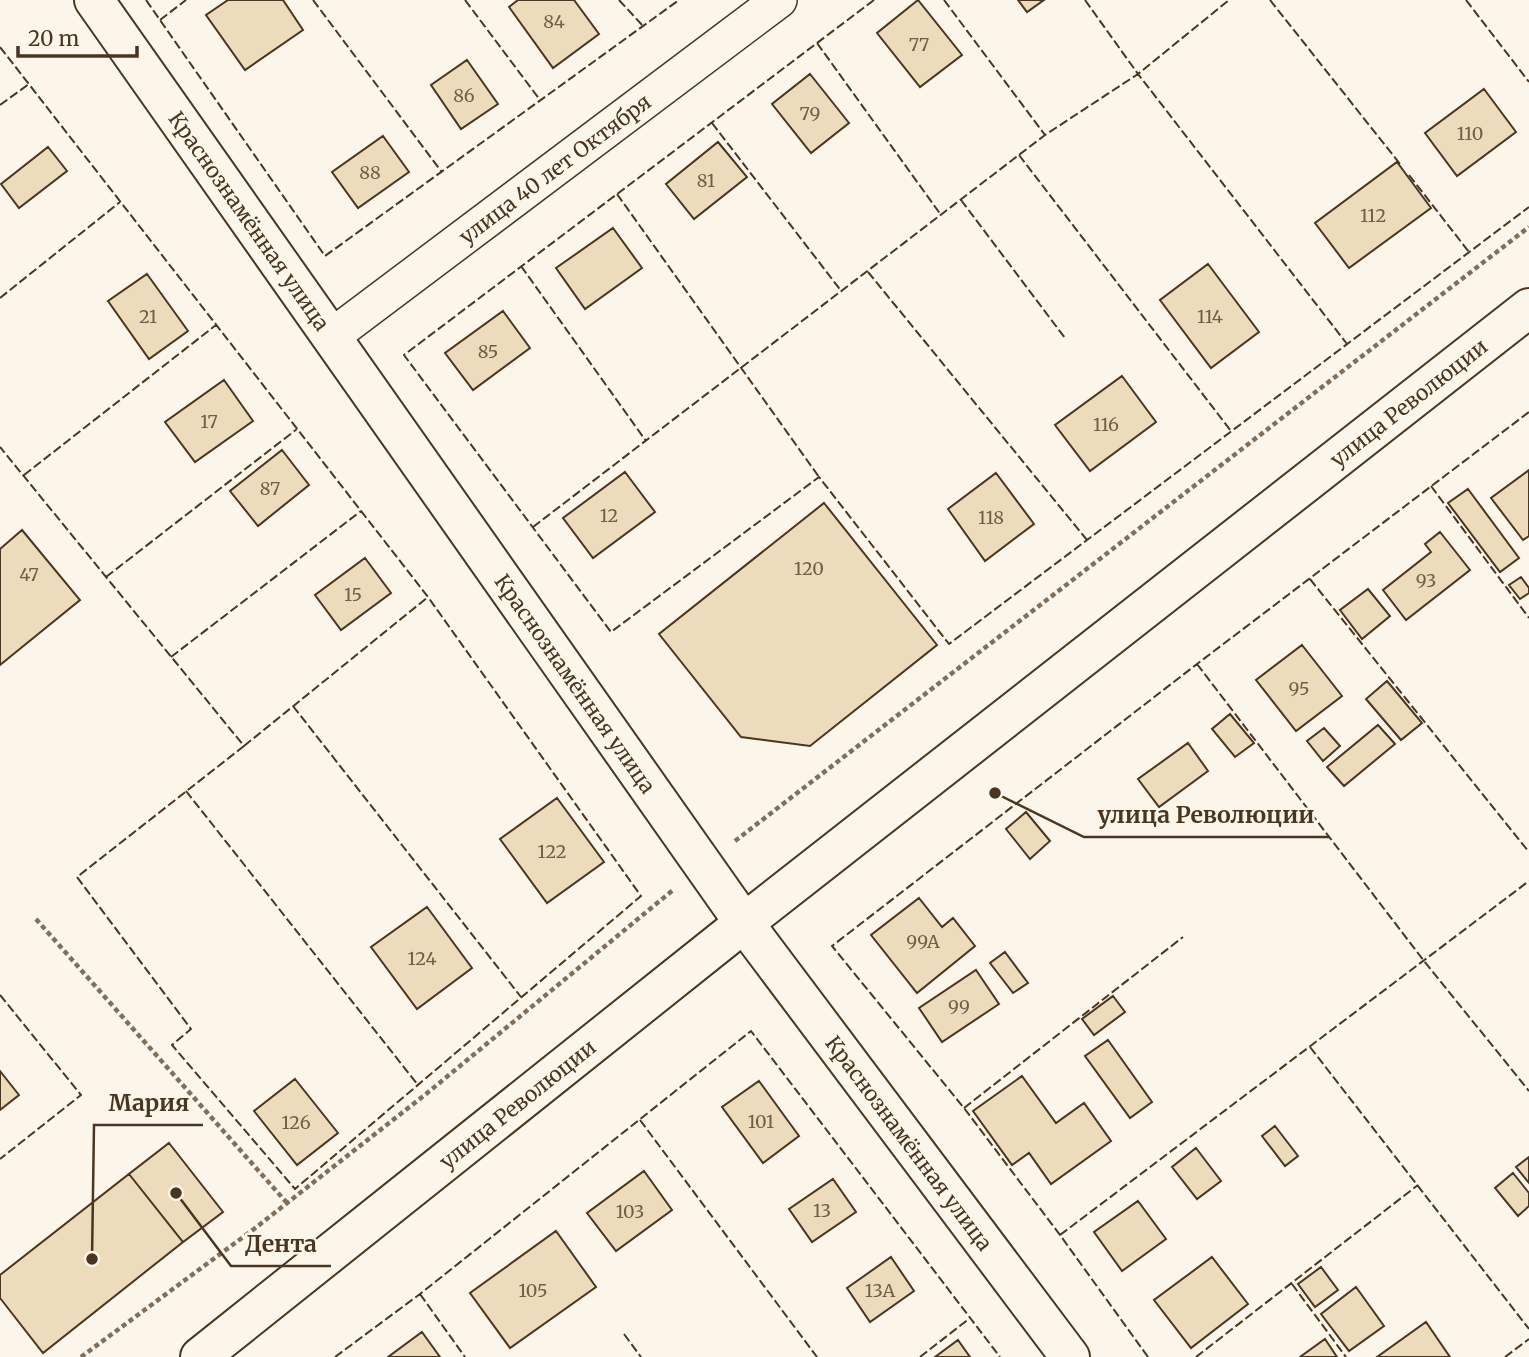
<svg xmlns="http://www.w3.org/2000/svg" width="1529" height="1357" font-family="Merriweather,serif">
  <rect width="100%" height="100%" fill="#fbf6e9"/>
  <path fill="#ecdcbc" stroke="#4a3520" stroke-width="2" d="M 228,0 L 283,0 L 303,30 L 245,70 L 206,15 Z
    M 518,0 L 574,0 L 599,34 L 553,68 L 509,7 Z
    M 918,0 L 962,55 L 920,87 L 877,33 Z
    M 1018,0 L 1044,0 L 1027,12 Z
    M 467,60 L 498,104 L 461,129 L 431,85 Z
    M 810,74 L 849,123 L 811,153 L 772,104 Z
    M 1484,89 L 1516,132 L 1457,176 L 1425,133 Z
    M 383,136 L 409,172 L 358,208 L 332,172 Z
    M 718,142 L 747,177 L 694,219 L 666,184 Z
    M 48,147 L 67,171 L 19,208 L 1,184 Z
    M 1397,162 L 1431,208 L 1349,268 L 1315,223 Z
    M 613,228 L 642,268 L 585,309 L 556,268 Z
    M 1208,264 L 1259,332 L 1211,368 L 1160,300 Z
    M 147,274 L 188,331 L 149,359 L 108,301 Z
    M 503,311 L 530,348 L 473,390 L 445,353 Z
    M 1122,376 L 1156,422 L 1090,471 L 1055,425 Z
    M 224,380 L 253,421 L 195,462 L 165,422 Z
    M 282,450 L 309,485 L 258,526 L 230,491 Z
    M 1529,470 L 1529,536 L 1523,540 L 1491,498 Z
    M 625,472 L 655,512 L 593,558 L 563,518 Z
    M 996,473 L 1034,524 L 985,561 L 948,509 Z
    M 1468,489 L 1519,558 L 1500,572 L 1448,503 Z
    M 824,503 L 937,645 L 810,746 L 741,737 L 659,634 Z
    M 22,530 L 80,600 L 0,665 L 0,549 Z
    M 1440,532 L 1470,570 L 1406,620 L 1383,590 L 1431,552 L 1425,544 Z
    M 365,558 L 391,593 L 341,630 L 315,595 Z
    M 1521,577 L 1529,588 L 1529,593 L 1520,599 L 1509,585 Z
    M 1368,589 L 1390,616 L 1362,639 L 1340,610 Z
    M 1302,645 L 1342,696 L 1296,731 L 1256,680 Z
    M 1387,681 L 1422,723 L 1401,740 L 1366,699 Z
    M 1230,714 L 1254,743 L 1235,757 L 1212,729 Z
    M 1378,725 L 1395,744 L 1344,786 L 1327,767 Z
    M 1324,728 L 1340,746 L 1323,761 L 1307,741 Z
    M 1188,743 L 1208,771 L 1159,807 L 1138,779 Z
    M 557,798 L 604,862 L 547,903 L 500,839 Z
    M 1026,812 L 1050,841 L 1030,859 L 1006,829 Z
    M 919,898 L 942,927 L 953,918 L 975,946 L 917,993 L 871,935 Z
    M 427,907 L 472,968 L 417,1009 L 371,947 Z
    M 1005,952 L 1028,983 L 1013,993 L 990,963 Z
    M 976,970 L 999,1004 L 942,1042 L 919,1008 Z
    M 1113,996 L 1125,1012 L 1094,1035 L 1082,1019 Z
    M 1108,1040 L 1152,1102 L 1130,1118 L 1085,1056 Z
    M 0,1071 L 19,1095 L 0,1110 Z
    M 1022,1076 L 1056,1123 L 1084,1103 L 1111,1141 L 1051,1184 L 1029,1153 L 1012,1165 L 973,1111 Z
    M 295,1079 L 338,1133 L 297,1165 L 254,1111 Z
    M 759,1081 L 799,1136 L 763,1163 L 722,1107 Z
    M 1275,1126 L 1298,1156 L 1285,1166 L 1262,1136 Z
    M 169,1143 L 223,1212 L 183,1242 L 129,1174 Z
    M 1196,1148 L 1221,1181 L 1197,1199 L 1172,1167 Z
    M 1529,1157 L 1529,1183 L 1516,1167 Z
    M 644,1171 L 672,1210 L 616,1251 L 587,1213 Z
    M 1513,1173 L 1529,1193 L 1529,1206 L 1518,1216 L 1495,1188 Z
    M 129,1174 L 183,1242 L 43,1353 L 0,1298 L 0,1275 Z
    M 833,1179 L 856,1212 L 812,1242 L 789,1209 Z
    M 1138,1201 L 1166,1239 L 1122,1271 L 1094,1232 Z
    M 556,1231 L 596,1287 L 510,1348 L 470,1293 Z
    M 891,1257 L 914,1291 L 870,1322 L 847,1288 Z
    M 1212,1257 L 1248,1304 L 1191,1348 L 1154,1300 Z
    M 1321,1267 L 1338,1290 L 1315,1307 L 1298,1284 Z
    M 1356,1287 L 1384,1326 L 1349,1351 L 1321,1314 Z
    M 1426,1322 L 1450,1357 L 1377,1357 Z
    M 422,1332 L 440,1357 L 388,1357 Z
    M 1325,1339 L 1337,1357 L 1300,1357 Z
    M 958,1340 L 970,1357 L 935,1357 Z"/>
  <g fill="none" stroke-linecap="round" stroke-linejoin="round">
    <defs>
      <g id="street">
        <path id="s1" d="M 331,337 L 779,0"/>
      </g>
      <g id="secondary">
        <path id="s2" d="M 94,0 L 744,923 L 1070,1357"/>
        <path id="s3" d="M 200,1357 L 744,923 L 1529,308"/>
      </g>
    </defs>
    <use href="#street" stroke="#4a3520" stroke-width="38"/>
    <use href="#secondary" stroke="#4a3520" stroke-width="42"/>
    <path stroke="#7f6f5c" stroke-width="4.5" stroke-dasharray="5 3.5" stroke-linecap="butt" d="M 735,841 L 1529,227
      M 36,919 L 287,1203
      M 81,1357 L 254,1229 L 426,1094 L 673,890"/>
    <use href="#street" stroke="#fbf6e9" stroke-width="35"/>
    <use href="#secondary" stroke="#fbf6e9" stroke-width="38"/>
    <path stroke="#4a3520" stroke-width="2" stroke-dasharray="9 3.5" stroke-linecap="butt" d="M 146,0 L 325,256 L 679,0
      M 313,0 L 441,171
      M 465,0 L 540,100
      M 619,0 L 643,26
      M 874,0 L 404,355 L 611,632 L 819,477 L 949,644 L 1529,207
      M 944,0 L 1045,135
      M 1085,0 L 1138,74 L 1347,344
      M 1270,0 L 1400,164
      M 1466,0 L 1529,82
      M 160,20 L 186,0
      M 817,43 L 941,215
      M 0,47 L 428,597 L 641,896 L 295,1189 L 172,1045 L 191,1029 L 77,877 L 244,746 L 0,447
      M 0,105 L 29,84
      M 712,123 L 842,292
      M 1019,155 L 1231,431
      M 1409,175 L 1469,252
      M 617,194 L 819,477
      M 961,200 L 1065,338
      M 521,266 L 646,441
      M 868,272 L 1087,540
      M 0,298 L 120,202
      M 24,475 L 216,325
      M 1431,486 L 1529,618
      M 533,527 L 1045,135 L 1138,74 L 1229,0
      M 106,577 L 297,429
      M 1310,579 L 1529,852
      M 171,657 L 361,511
      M 1197,664 L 1424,961 L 1529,1091
      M 293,706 L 521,997
      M 244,746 L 428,597
      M 186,791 L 418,1085
      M 0,995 L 81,1095 L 0,1159
      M 1310,1047 L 1529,1329
      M 964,1108 L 1183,937
      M 640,1120 L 817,1357
      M 1060,1235 L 1529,881
      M 1292,1284 L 1346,1357
      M 420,1294 L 465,1357
      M 624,1334 L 641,1357
      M 335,1357 L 420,1294 L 751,1031 L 1000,1357
      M 920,1357 L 970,1318
      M 1148,1357 L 1060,1235 L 964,1108 L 832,946 L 1197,664 L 1529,412
      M 1196,1357 L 1418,1185
      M 1505,1357 L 1529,1339"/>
  </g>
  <g text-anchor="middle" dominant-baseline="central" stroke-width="5" stroke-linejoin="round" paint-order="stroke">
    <g font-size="18" fill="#725f47">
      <text x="554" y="21">84</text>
      <text x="919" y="44">77</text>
      <text x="464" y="95">86</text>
      <text x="810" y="113">79</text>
      <text x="1470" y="133">110</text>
      <text x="370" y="172">88</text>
      <text x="706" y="180">81</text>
      <text x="1373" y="215">112</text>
      <text x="148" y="316">21</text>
      <text x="1210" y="316">114</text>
      <text x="488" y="351">85</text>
      <text x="209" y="421">17</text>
      <text x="1106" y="424">116</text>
      <text x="270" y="488">87</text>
      <text x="609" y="515">12</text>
      <text x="991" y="517">118</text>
      <text x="809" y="568">120</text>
      <text x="29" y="574">47</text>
      <text x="1426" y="580">93</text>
      <text x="353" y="594">15</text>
      <text x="1299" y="688">95</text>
      <text x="552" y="851">122</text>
      <text x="923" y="941">99А</text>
      <text x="422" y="958">124</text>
      <text x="959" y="1006">99</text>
      <text x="761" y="1121">101</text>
      <text x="296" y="1122">126</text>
      <text x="822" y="1210">13</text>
      <text x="630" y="1211">103</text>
      <text x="533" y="1290">105</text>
      <text x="880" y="1290">13А</text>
    </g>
    <g font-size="21" fill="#4a3520" stroke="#fbf6e9">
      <text stroke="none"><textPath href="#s1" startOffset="280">улица 40 лет Октября</textPath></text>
      <text stroke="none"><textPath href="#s2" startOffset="270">Краснознамённая улица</textPath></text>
      <text stroke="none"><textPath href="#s3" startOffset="1540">улица Революции</textPath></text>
      <text stroke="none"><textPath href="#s2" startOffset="836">Краснознамённая улица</textPath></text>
      <text stroke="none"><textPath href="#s3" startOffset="406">улица Революции</textPath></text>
      <text stroke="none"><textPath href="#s2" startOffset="1404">Краснознамённая улица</textPath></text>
    </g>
  </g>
  <path fill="none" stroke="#4a3520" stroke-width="2.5" d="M995 793L1084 837H1329M92 1259L94 1125H203M176 1193L231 1266H331"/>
  <g fill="#4a3520" stroke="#fbf6e9" stroke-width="2.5">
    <circle cx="995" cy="793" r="7"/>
    <circle cx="92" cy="1259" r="7"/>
    <circle cx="176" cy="1193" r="7"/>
  </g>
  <g font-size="23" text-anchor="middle" font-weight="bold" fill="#4a3520" stroke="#fbf6e9" stroke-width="5" stroke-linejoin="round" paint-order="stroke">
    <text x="1206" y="823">улица Революции</text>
    <text x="149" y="1111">Мария</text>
    <text x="281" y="1252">Дента</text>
  </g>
  <path d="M18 46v10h119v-10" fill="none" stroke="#4a3520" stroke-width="3.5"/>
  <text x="28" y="46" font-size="21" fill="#4a3520" stroke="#fbf6e9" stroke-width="5" paint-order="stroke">20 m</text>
</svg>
